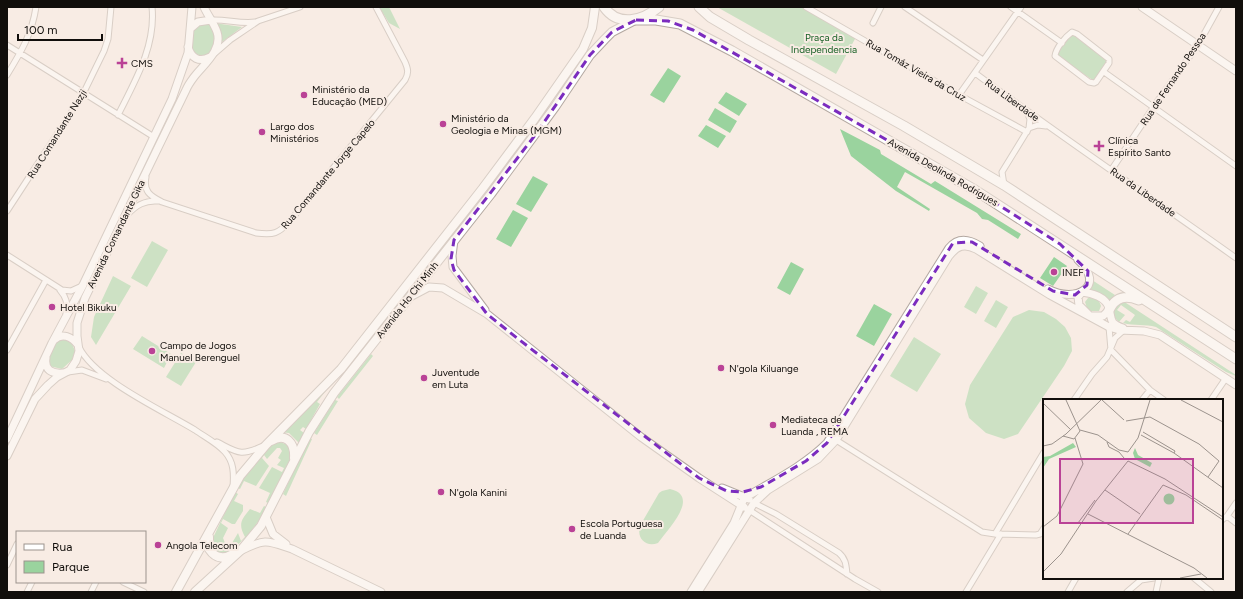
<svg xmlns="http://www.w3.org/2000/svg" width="1243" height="599" font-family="Figtree,sans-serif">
  <rect width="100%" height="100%" fill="#f8ece4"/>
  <path fill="#9ad39e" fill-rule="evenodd" d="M 379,7 L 389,7 L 400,29 L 389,23 Z
    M 717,7 L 801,7 L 856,37 L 836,74 Z
    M 214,23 L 242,27 L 218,45 Z
    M 207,24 L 213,26 L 217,37 L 209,54 C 201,57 195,55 190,48 L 194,26 Z
    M 1072,33 L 1109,60 L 1094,81 L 1056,55 Z
    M 668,68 L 681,76 L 664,103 L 650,95 Z
    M 726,92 L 747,104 L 739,116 L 718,103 Z
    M 715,108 L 737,121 L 730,133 L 708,120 Z
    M 706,125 L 726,136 L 718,148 L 698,136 Z
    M 840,129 L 880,150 L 881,154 L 931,184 L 935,181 L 1021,234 L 1018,239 L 988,220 L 982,219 L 977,213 L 905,172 L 897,187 L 930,209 L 929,211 L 896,191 L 851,156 Z
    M 533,176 L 548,184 L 531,212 L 516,204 Z
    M 513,210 L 528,218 L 511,247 L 496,239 Z
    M 152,241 L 168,250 L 147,287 L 131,278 Z
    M 1054,257 L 1067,266 L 1053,286 L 1040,278 Z
    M 791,262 L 804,269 L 790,295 L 777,288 Z
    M 113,276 L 131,286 L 96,345 L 91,337 L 94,317 Z
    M 1092,280 L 1115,295 L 1109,301 L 1100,293 L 1089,289 Z
    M 976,286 L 988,293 L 976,314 L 964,307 Z
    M 1088,298 L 1093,298 L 1099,301 L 1101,306 L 1099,311 L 1091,311 L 1087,308 L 1085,302 Z
    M 996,300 L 1008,307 L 996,328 L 984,321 Z
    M 1123,301 L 1236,375 L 1236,376 L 1226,372 L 1156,327 C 1145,324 1134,326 1123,323 L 1126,320 L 1130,322 L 1135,315 L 1121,305 L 1117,310 L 1125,315 L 1119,322 C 1109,313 1114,307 1123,301 Z
    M 874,304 L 892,314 L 874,346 L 856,336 Z
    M 1029,310 L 1044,312 L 1056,319 L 1065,327 L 1071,338 L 1072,351 L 1064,366 L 1018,434 L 1004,439 L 986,433 L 969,418 L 965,404 L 970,385 L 1013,317 Z
    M 142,336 L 171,354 L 164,368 L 133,349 Z
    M 58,337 L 71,341 L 75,351 L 72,360 L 62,369 L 49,366 L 48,356 Z
    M 914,337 L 941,354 L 917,392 L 890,376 Z
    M 181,353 L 196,362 L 181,386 L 166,377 Z
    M 371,354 L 373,356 L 339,399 L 337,397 Z
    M 339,374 L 317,402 L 320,404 L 306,429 L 303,427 L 300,430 L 304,433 L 299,443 L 289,433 L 281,432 Z
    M 335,400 L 338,401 L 317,435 L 314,433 Z
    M 309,438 L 312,439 L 286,496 L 283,494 Z
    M 279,442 L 289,445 L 292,453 L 289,463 L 261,518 L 248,535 L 228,554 C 216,556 213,551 212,540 L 239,483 L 251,467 L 274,443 ZM 277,448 L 280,448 L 282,451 L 278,458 L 281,460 L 277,465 L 284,468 L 282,472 L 272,467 L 259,488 L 270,493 L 266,502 L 268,503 L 266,507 L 264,506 L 260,513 L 250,509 C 241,520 238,524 245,537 L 241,541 L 238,533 L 232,543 L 225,543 L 223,538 L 228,528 L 221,523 L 223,519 L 232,524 L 235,524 L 243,511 L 243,505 L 234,501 L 238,494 L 235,492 L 238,488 L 240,489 L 244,481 L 256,486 L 269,466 L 262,458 L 264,455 L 267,459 Z
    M 670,489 C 701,496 668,529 658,543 C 645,548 635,537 641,524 L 659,493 L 662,491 Z"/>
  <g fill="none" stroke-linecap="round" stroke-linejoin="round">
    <defs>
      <path id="street" d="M 806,7 L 959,95 L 1027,132
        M 905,7 L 983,60
        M 1011,7 L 1062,43
        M 211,20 C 226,19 240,24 255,22
        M 873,23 L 881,7
        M 1072,32 L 1077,34 L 1109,59 L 1109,63 L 1096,82 L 1094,83 L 1089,82 L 1055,56 C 1056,48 1065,37 1072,32 Z
        M 7,45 L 154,137
        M 215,53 L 230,40 L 258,21 L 300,7
        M 1104,72 L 1236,166
        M 975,73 C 1060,136 1149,196 1236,258
        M 7,75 C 21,52 32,34 36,7
        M 959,95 L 1021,7
        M 118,115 C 135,81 156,46 152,7
        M 1029,128 L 1038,125 L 1046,126
        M 1112,169 L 1159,99 L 1198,45 L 1219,7
        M 146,177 C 143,191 150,196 162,202 L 256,233 C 274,235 278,234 290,221 L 405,80 C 409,73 408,69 405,62 L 376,7
        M 1004,185 L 1002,172 L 1029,128 L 1030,119 L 1027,112
        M 7,211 L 82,96 L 104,51 L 108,39 L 111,7
        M 127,215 C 136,205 145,200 158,201
        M 7,255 L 62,290 L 71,291 L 82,286
        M 60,290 C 66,297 68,303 66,313
        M 1109,327 L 1111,350 L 1150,390 L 1164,400
        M 79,347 C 95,380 164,411 195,430 C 205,437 217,443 225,452 C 234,462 234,474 233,487
        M 7,350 L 46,280
        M 68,372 L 82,370 L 106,379
        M 1074,400 L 1092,374 L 1107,357 L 1115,338 L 1124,330
        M 1142,400 L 1150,390
        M 1211,400 L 1226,378
        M 836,440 L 982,532 L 995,534 L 1036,535 L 1040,534 L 1044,528
        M 217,442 C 237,452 240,457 263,446
        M 754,503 L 776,514 L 839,553 C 846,559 846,565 847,574
        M 749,510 L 855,579 L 878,592
        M 1227,516 L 1236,523
        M 1222,520 L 1227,516 L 1236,503
        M 995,534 L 1044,452
        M 7,565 L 17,544
        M 1194,578 L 1211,592
        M 123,582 L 144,592
        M 27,592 L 32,582
        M 91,592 L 96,582
        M 966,592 L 1001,534
        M 1068,592 L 1076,578
        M 1127,592 L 1141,580 L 1154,578
        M 1156,592 L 1159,578"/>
      <path id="secondary" d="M 1142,7 L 1236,71
        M 191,28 L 198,22 L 211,20
        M 188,47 C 191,58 199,63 210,57
        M 454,240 L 452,256 L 453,267 L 485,310
        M 1048,289 C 1076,304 1107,286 1078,260
        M 412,296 L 429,287 L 443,288 L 487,314 L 641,437 L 699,478 L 744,507
        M 1109,310 L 1103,316 L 1090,316 L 1079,305 L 1078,297 L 1082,292 C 1092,293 1106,297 1109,308 C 1112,320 1109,323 1123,328
        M 54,340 C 62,332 72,337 78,345
        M 46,358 C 44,370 52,374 63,373
        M 7,439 L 52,343 L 83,285 L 172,99 L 188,53 L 192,7
        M 7,456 L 35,399 L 48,385 L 57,377 L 70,370 L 76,361 L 79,351 L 77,336 L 77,323 L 85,298 L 186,90 C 188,85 191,81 194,77 C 203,65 223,50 217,32 C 214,23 208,16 204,7
        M 722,488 L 749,499
        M 266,517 L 273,534 L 286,544
        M 242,550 C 266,538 268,541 292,549 L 381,592
        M 691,592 L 734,523 L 743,501 L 746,497 C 773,481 804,466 827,443 L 949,248 C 958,237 969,239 980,246
        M 698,592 L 754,503 L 768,490 L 818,459 L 836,440 L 949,256 C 957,246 964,243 976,249 L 1050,295 L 1109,327 L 1119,330 L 1144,331 L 1160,335 L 1236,385"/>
      <path id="primary" d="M 271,441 C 286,432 295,443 294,458
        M 209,537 L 209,549 C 215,558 223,560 233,554
        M 176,592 L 240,476 L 266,445 L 341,369 L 483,188 L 535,118 L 583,49 L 592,28 L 595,7
        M 195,592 L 241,550 L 261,526 L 309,432 L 334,393 L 491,194 L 555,107 L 590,55 L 605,39 L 612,32 L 635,20"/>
      <path id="highway" d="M 604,7 C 618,27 642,21 659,7
        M 699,7 L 710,17 L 749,40 L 904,126 L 1004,185 L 1236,337
        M 636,20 L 656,20 L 680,24 L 732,51 L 975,190 L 1236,359
        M 1109,310 C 1116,296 1126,295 1139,300"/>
    </defs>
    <use href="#street" stroke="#b3a8a1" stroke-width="7"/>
    <use href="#secondary" stroke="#b3a8a1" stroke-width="9"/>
    <use href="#primary" stroke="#b3a8a1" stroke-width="10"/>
    <use href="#highway" stroke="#b3a8a1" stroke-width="11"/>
    <use href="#street" stroke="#fff" stroke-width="5"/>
    <use href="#secondary" stroke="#fff" stroke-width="7"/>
    <use href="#primary" stroke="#fff" stroke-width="8"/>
    <use href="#highway" stroke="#fff" stroke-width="9"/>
  </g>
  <path d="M0 0H1243V599H0ZM 636,20 L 668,21 L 693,30 L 975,190 L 1060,244 L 1088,271 L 1087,285 L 1075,295 L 1053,291 L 972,242 L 953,243 L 827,443 L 806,461 L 761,487 L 743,492 L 727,491 L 699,478 L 517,338 L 487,314 L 454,270 L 451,259 L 454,240 L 536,134 L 590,55 L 612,32 Z" fill="#f8ece4" fill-opacity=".55" fill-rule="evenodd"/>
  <path fill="none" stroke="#7b2cbf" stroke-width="3" stroke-dasharray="8 5" stroke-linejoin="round" d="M 636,20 L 668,21 L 693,30 L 975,190 L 1060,244 L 1088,271 L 1087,285 L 1075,295 L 1053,291 L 972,242 L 953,243 L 827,443 L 806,461 L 761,487 L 743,492 L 727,491 L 699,478 L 517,338 L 487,314 L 454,270 L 451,259 L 454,240 L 536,134 L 590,55 L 612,32 Z"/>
  <g fill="#ba4296" stroke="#f8ece4" stroke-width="1.5">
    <path d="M120 57h4v4h4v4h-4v4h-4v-4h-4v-4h4z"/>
    <circle cx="304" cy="95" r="4"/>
    <circle cx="443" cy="124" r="4"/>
    <circle cx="262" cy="132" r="4"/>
    <path d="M1097 140h4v4h4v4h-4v4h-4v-4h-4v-4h4z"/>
    <circle cx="1054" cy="272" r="4"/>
    <circle cx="52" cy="307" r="4"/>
    <circle cx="152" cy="351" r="4"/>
    <circle cx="721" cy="368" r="4"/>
    <circle cx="424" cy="378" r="4"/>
    <circle cx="773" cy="425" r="4"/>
    <circle cx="441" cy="492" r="4"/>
    <circle cx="572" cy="529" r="4"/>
    <circle cx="158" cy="545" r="4"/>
  </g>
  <g text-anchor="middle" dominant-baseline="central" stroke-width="4" stroke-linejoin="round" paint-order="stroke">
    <g font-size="10" fill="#176025" stroke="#f8ece4">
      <text x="824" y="37">Praça da<tspan x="824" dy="12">Independencia</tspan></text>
    </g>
    <g font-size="10" fill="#110e0b" stroke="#f8ece4" text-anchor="start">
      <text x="131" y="63">CMS</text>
      <text x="312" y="89">Ministério da<tspan x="312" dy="12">Educação (MED)</tspan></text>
      <text x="451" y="118">Ministério da<tspan x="451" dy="12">Geologia e Minas (MGM)</tspan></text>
      <text x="270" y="126">Largo dos<tspan x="270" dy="12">Ministérios</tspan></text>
      <text x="1108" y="140">Clínica<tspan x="1108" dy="12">Espírito Santo</tspan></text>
      <text x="1062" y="272">INEF</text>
      <text x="60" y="307">Hotel Bikuku</text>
      <text x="160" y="345">Campo de Jogos<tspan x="160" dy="12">Manuel Berenguel</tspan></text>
      <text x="729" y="368">N'gola Kiluange</text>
      <text x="432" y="372">Juventude<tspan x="432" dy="12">em Luta</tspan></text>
      <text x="781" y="419">Mediateca de<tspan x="781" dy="12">Luanda , REMA</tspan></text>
      <text x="449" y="492">N'gola Kanini</text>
      <text x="580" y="523">Escola Portuguesa<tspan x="580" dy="12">de Luanda</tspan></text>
      <text x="166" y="545">Angola Telecom</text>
    </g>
    <g font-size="10" fill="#110e0b" stroke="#f8ece4">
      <text transform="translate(916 70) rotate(30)">Rua Tomáz Vieira da Cruz</text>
      <text transform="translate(1173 79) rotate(-56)">Rua de Fernando Pessoa</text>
      <text transform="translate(1012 100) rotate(36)">Rua Liberdade</text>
      <text transform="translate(57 134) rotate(-58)">Rua Comandante Nazji</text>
      <text transform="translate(943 172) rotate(30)">Avenida Deolinda Rodrigues</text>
      <text transform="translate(328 174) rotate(-50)">Rua Comandante Jorge Capelo</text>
      <text transform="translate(1143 192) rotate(35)">Rua da Liberdade</text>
      <text transform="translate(116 234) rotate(-64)">Avenida Comandante Gika</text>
      <text transform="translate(407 300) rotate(-52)">Avenida Ho Chi Minh</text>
    </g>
  </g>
  <g transform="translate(1043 399)">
    <rect width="180" height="180" fill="#f8ece4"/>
    <path d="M 30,44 L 33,48 L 6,60 L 0,69 L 0,58 L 7,57 ZM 92,49 L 95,56 L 109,64 L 107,68 L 92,60 L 90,54 ZM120.5 100a5.5 5.5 0 1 1 11 0a5.5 5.5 0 1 1-11 0Z" fill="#9ad39e"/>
    <path fill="none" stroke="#9c938d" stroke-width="1" d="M 59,1 L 81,21M 138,1 L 180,23M 0,4 L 28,31M 83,22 L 107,18 L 156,45 L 176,62 L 165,78M 37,31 L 55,36 L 76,51 L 85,53M 100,33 L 132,52 L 131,54M 98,36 L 131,54 L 180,89M 20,37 L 31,40 L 37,32 L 23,1M 64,43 L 66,48 L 76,53 L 81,59M 0,47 L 9,45 L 23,35 L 58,1M 85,53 L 95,39 L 107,1M 85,62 L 122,80 L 180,118M 62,91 L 97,115M 45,115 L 151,169 L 164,179M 35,124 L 52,101M 0,128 L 14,117 L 40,65 L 32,39M 85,135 L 120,86 L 143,96 L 180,121M 0,173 L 18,155 L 53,102 L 85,62M 137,179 L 158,175"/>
    <path fill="#ba4296" fill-opacity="0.15" stroke="#ba4296" stroke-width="2" d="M 17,60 L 150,60 L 150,124 L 17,124 Z"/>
    <rect width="180" height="180" fill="none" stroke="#110e0b" stroke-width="2"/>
  </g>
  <rect width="1243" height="599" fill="none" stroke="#110e0b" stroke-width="16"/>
  <rect x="16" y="531" width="130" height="52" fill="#f8ece4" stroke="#9c938d"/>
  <rect x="24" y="544" width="20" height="6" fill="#ffffff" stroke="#9c938d"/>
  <text x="52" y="551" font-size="12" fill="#110e0b">Rua</text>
  <rect x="24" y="561" width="20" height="12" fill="#9ad39e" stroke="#9c938d"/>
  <text x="52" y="571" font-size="12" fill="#110e0b">Parque</text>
  <path d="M18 34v6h84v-6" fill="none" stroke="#110e0b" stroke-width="2"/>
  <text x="24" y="34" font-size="12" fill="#110e0b" stroke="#f8ece4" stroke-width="3" paint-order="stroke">100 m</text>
</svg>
